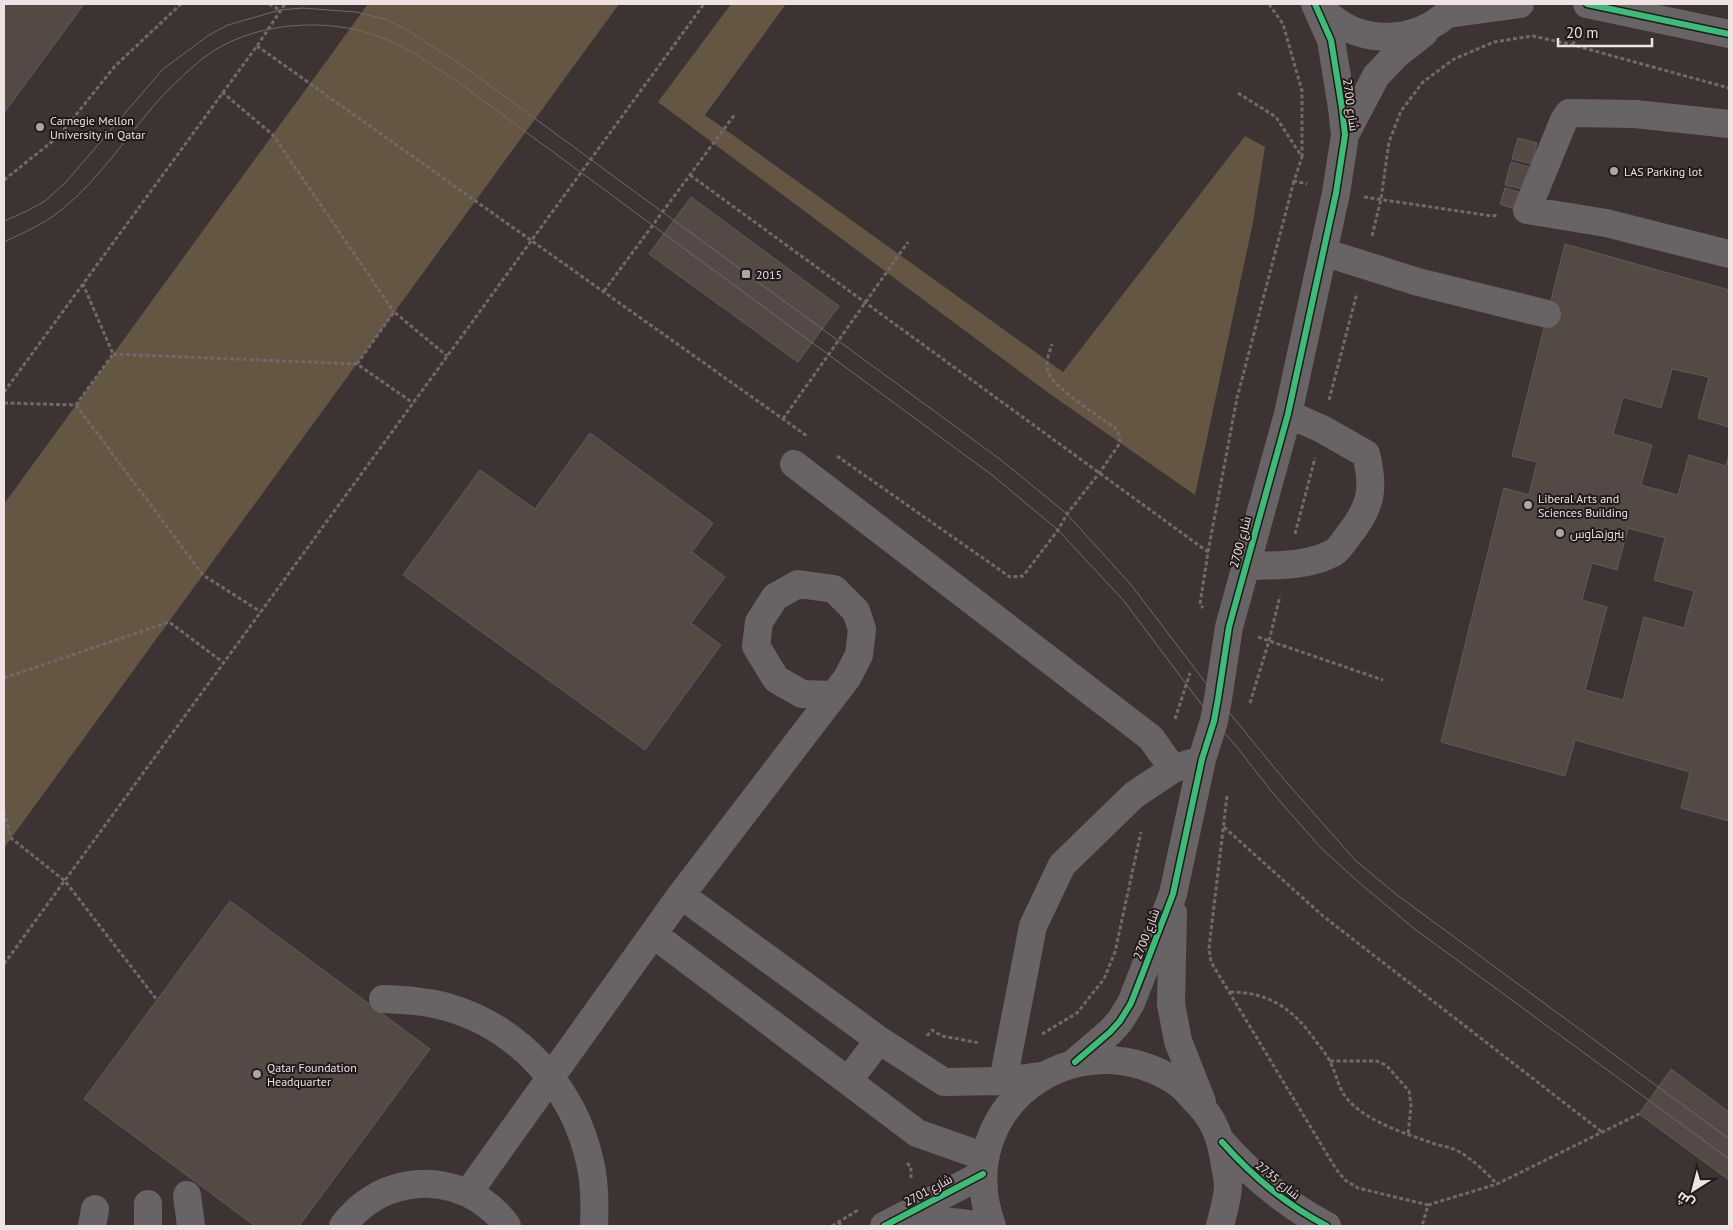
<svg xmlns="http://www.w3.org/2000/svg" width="1733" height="1230" font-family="'PT Sans',Cairo,sans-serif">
  <rect width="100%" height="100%" fill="#3d3333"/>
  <path fill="#645643" d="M 368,4 L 619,4 L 4,848 L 4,504 Z
    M 731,4 L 786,4 L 705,115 L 1063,372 L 1245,136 L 1265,147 L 1253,222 L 1195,495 L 1050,394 L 658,102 Z"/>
  <path fill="#554945" stroke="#625a58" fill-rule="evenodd" d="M 4,4 L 84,4 L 4,113 Z
    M 1518,138 L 1537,143 L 1532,164 L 1512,159 Z
    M 1511,162 L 1533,168 L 1528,190 L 1505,185 Z
    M 1505,188 L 1522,193 L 1517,210 L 1500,204 Z
    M 691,197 L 839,306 L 798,362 L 649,254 Z
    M 1565,244 L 1729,290 L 1729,427 L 1698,418 L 1709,377 L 1672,369 L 1661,408 L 1623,397 L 1613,434 L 1652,445 L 1641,485 L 1678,495 L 1689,455 L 1726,466 L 1729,454 L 1729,821 L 1681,808 L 1690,772 L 1575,740 L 1565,776 L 1441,742 L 1504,488 L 1529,495 L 1537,462 L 1512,456 ZM 1628,528 L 1665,538 L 1654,580 L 1694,591 L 1684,628 L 1644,617 L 1623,700 L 1585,690 L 1607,607 L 1582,600 L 1592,563 L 1617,570 Z
    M 590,433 L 713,523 L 692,552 L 725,577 L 691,623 L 721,645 L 645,750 L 403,575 L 480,470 L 535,509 Z
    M 230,901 L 430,1049 L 299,1226 L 255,1226 L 84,1099 Z
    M 1671,1069 L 1729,1112 L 1729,1180 L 1639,1114 Z"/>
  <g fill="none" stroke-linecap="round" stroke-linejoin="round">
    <path stroke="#6e696a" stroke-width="3" stroke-dasharray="4 2.5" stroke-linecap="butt" d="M 269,4 L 280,10
      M 1269,4 L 1283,24 L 1302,91 L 1302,156
      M 1573,45 L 1577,31
      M 257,46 L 807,436
      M 222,92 L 273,135 L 394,312
      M 1238,93 L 1276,117 L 1302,157 L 1294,181 L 1307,184
      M 690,175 L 1208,552 L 1200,604 L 1203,608
      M 4,180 L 59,136 L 115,66 L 181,4
      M 1364,197 L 1492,216 L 1499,215
      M 1372,236 L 1381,199 L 1389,142 L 1401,111 L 1423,82 L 1454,59 L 1494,42 L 1533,36 L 1573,45 L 1729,88
      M 604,291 L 735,114
      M 113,354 L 357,364 L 413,403
      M 357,364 L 394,312 L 447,356
      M 4,392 L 257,46 L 285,4
      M 1329,400 L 1357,293
      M 4,403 L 76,405 L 113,354 L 83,284
      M 76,405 L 203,575 L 261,612
      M 783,419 L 908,242
      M 837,456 L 1010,577 L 1023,576 L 1058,530 L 1067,514 L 1100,472 L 1120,443 L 1120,436 L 1115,428 C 1100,417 1056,389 1049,374 C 1044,365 1049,353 1052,344
      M 1295,534 L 1315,458
      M 1208,552 L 1237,398 L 1294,181
      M 1258,637 L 1383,680
      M 4,678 L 169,622 L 224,663
      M 1250,703 L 1269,641 L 1280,596
      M 1175,719 L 1190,673
      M 1227,796 L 1209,948 L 1211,962 L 1336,1169 L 1345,1180 L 1358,1188 L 1428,1205 L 1422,1226
      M 4,812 L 11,838 L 65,881 L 157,1000
      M 1224,827 L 1323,916 L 1602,1132
      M 4,964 L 704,4
      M 1230,992 C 1269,992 1293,1009 1315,1040 C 1320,1047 1327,1054 1330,1062 C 1339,1079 1337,1090 1353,1105 C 1376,1125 1407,1134 1435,1144 C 1442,1146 1450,1147 1456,1150 C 1472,1158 1485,1172 1497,1184
      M 1042,1034 L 1077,1013 L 1104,979 L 1115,952 L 1141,832
      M 927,1036 L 932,1030 L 942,1036 L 980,1043
      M 1330,1061 L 1377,1061 L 1386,1065 L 1409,1091 L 1411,1105 L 1408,1136
      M 907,1163 L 911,1167 L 911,1178
      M 1428,1205 L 1497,1184 L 1639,1114
      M 838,1222 L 842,1226
      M 832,1226 L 858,1210"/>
    <path stroke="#686465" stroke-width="28" d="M 1319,4 C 1323,8 1327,14 1332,18 C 1369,48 1427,41 1456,4
      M 1587,4 L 1729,34
      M 1448,14 L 1520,4
      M 1729,124 L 1635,114 L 1569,113 L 1564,120 L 1527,210 L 1606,223 L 1729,254
      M 1345,135 L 1376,76 L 1396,55 L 1424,33
      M 1323,252 L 1418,282 L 1547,314
      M 794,464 L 1151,738 L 1173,769
      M 1246,566 C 1275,565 1306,567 1333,553 C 1339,550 1344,541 1348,536 C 1371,507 1375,490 1366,454 L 1322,429 L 1288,414
      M 681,895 L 879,1040 L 944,1082 L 1003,1081 L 1042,1076
      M 1173,913 L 1171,1004 L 1178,1041 L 1202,1102
      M 653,934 L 917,1133 L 985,1157
      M 383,999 C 404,1000 426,1001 447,1007 C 520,1028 574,1089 590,1162 C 595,1183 595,1205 594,1226
      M 1075,1062 L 1110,1032 L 1120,1021 L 1131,1003 L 1142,975 L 1173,894 L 1202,759 L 1214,721 L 1218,699 L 1229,627 L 1288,414 L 1336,193 L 1345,135 L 1342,108 L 1331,40 L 1315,4
      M 848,1081 L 879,1040
      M 1003,1081 L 1033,926 L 1062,865 L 1134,795 L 1173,769 L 1191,763
      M 1222,1142 C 1253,1177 1286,1205 1327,1226
      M 468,1193 L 681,895 L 847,678 L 859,655 L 862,629 L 856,611 L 834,589 L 798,584 L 775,597 L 759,622 L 756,646 L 776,679 L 802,694 L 833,695
      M 187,1195 L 191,1226
      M 148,1204 L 148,1226
      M 899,1223 C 925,1221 951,1219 977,1226
      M 92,1226 L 95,1209
      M 343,1226 C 375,1182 434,1171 480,1200 C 490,1207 501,1216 507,1226
      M 884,1226 L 983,1174
      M 992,1226 C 949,1109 1075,1015 1178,1083 C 1184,1087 1189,1094 1194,1099 C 1215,1119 1221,1138 1225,1166 C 1226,1172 1228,1179 1228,1185 C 1228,1198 1223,1213 1220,1226"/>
    <path stroke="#6f6a6a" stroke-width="1" d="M 4,221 L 27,211 L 45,201 L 66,182 L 163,69 L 209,35 L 228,25 L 280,10 L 302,8 L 356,12 L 385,19 L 407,30 L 466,68 L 1001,460 L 1067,514 L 1132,586 L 1218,699 L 1282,777 L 1355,860 L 1397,895 L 1729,1139
      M 4,242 C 23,233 44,224 60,211 C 102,178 130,130 166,92 C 177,81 190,69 202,59 C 250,21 328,16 383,38 C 410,48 434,67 458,82 L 992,475 L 1058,530 L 1124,601 L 1214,721 L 1236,746 L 1272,792 L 1320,847 L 1355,879 L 1412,927 L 1729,1159"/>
    <defs>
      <path id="cycleway" d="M 1587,4 L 1729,34
        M 1075,1062 L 1110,1032 L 1120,1021 L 1131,1003 L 1142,975 L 1173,894 L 1202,759 L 1214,721 L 1218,699 L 1229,627 L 1288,414 L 1336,193 L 1345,135 L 1342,108 L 1331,40 L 1315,4
        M 1222,1142 C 1253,1177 1286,1205 1327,1226
        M 884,1226 L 983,1174"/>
    </defs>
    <use href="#cycleway" stroke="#22191a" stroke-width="9"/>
    <use href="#cycleway" stroke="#3abd76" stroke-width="6"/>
  </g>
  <g fill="#b0a5a5" stroke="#22191a" stroke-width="2">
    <circle cx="40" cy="127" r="5"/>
    <circle cx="1614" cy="171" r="5"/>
    <rect x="741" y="269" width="10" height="10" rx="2.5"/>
    <circle cx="1528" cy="505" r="5"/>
    <circle cx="1560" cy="533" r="5"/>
    <circle cx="257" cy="1074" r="5"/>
  </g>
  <g text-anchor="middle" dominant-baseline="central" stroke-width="4" stroke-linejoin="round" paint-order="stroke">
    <g font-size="12" fill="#eee2e2" stroke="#22191a">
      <text transform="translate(1351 105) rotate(82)">شارع 2700</text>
      <text transform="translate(1240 542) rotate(-75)">شارع 2700</text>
      <text transform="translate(1146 934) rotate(-69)">شارع 2700</text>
      <text transform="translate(1278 1180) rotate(39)">شارع 2735</text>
      <text transform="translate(928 1190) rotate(-28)">شارع 2701</text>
    </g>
    <g font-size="12" fill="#eee2e2" stroke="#22191a" text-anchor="start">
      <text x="50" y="120">Carnegie Mellon<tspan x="50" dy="14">University in Qatar</tspan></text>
      <text x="1624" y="171">LAS Parking lot</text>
      <text x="756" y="274">2015</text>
      <text x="1538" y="498">Liberal Arts and<tspan x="1538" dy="14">Sciences Building</tspan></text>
      <text x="1570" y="533">بنروزهاوس</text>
      <text x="267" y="1067">Qatar Foundation<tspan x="267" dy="14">Headquarter</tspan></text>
    </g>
  </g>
  <rect width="1733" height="1230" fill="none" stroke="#eee2e2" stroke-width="10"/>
  <g transform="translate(1693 1190) rotate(216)" stroke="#22191a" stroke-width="4" paint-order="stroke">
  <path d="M0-4L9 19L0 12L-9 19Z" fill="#eee2e2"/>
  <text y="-8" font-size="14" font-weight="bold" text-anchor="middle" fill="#eee2e2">ش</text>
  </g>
  <path d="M1558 38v8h94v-8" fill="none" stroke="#eee2e2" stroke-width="2.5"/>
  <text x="1566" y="38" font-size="15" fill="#eee2e2" stroke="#22191a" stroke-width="4" paint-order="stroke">20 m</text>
</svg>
